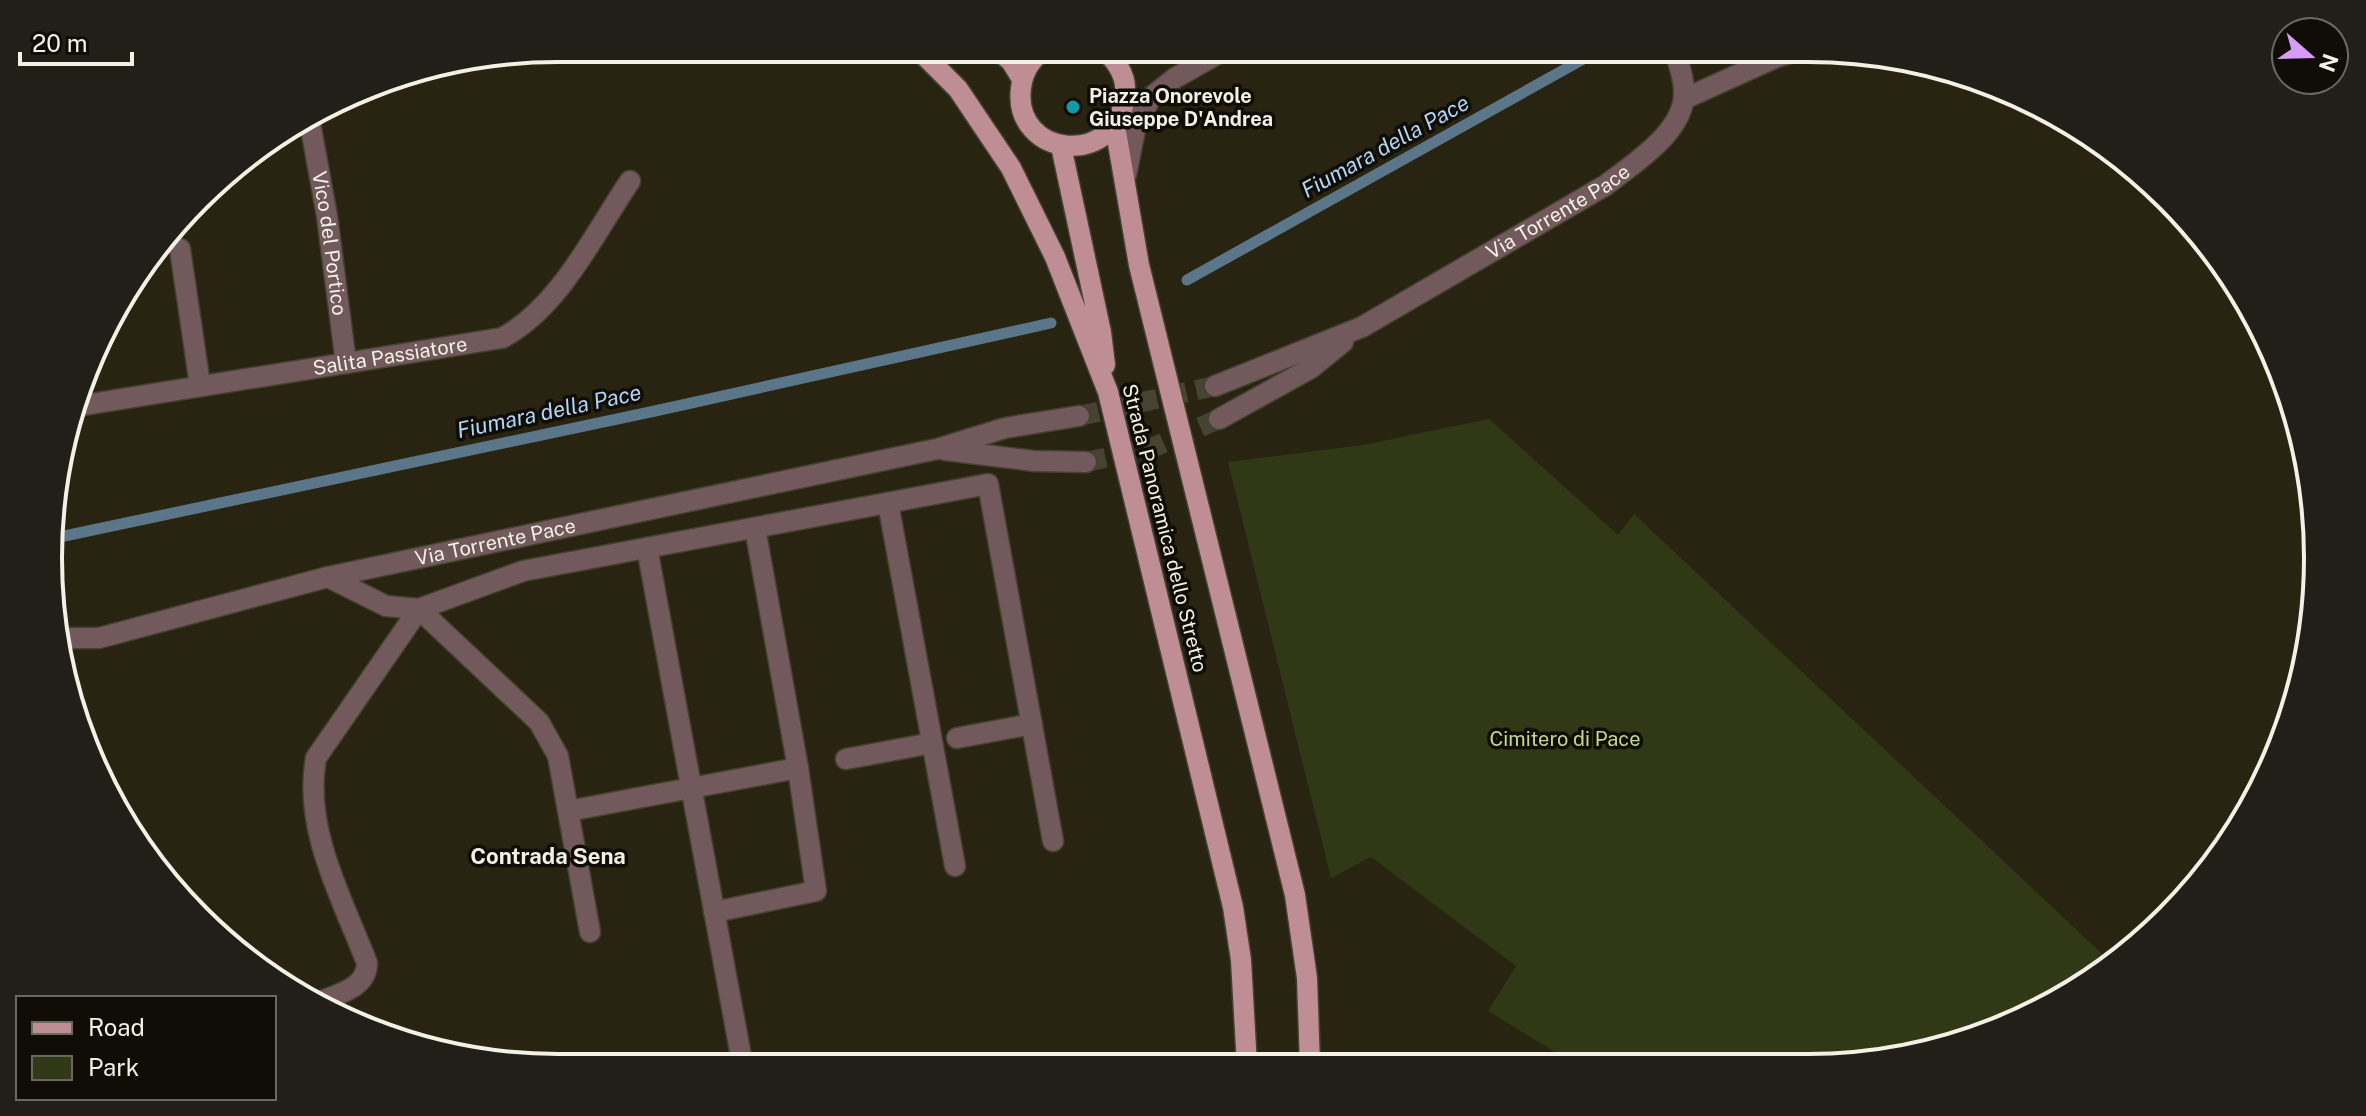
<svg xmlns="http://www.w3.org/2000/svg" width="2366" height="1116" font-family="'Public Sans',sans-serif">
  <rect width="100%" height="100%" fill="#292412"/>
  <path fill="#303816" d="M 1489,419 L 1618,535 L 1634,514 L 2114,965 L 2004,1029 L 1875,1064 L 1576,1065 L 1488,1011 L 1516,966 L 1371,857 L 1331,878 L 1228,462 L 1363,445 Z"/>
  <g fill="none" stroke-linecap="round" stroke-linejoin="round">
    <path stroke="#5c7689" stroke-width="11" d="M 1187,280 L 1603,48
      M 55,538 L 655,411 L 1051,323"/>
    <path stroke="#474332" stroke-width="20" stroke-dasharray="20 10" stroke-linecap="butt" d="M 1079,416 L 1215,386
      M 1086,462 L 1154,447 L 1219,419"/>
    <defs>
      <path id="service" d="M 180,249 L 200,385"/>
      <g id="minor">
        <path d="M 1684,99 L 1777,57 L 1808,48"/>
        <path id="s1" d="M 310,123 L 327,216 L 346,363"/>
        <path id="s2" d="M 78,406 L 502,338 C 560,307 594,234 630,181"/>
        <path d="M 888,503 L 955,866"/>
        <path d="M 647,548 L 743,1067"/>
        <path d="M 328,577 L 386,606 L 419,609 L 539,722 L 558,756 L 590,932"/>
        <path d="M 957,738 L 1032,724"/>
        <path d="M 846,759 L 932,743"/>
        <path d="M 568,811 L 798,768"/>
        <path d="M 714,912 L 816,891 L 798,768 L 755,528"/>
        <path d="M 319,1002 C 338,994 367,988 367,963 C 342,898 303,829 316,758 L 419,609 L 523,571 L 988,484 L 1053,841"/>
      </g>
      <g id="tertiary">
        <path d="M 1105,51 L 1180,48"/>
        <path d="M 1115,126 L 1175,78 L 1228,48"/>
        <path d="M 1126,175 L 1136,125 L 1148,103"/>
        <path id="s3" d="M 1215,386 L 1362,327 L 1606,185 C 1634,163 1686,131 1684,91 C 1684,77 1678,62 1674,48"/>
        <path d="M 1219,419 L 1311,368 L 1343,342"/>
        <path d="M 945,450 L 1034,461 L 1086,462"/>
        <path id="s4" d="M 57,638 L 99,638 L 328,577 L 937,449 L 1005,428 L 1079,416"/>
      </g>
      <path id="primary" d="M 917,48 L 958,89 L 1011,168 L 1055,257 L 1108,392 L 1233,907 L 1241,960 L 1247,1066
        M 995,48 L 1011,61 L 1022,79
        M 1047,48 C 1032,57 1023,71 1021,88 C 1012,158 1119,170 1125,93 C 1127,76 1114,55 1099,48
        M 1115,126 L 1139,265 L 1295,895 L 1307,978 L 1310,1065
        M 1061,146 L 1101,332 L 1105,365"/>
    </defs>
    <use href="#service" stroke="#454130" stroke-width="23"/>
    <use href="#minor" stroke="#454130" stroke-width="23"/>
    <use href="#tertiary" stroke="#454130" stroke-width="23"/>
    <use href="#primary" stroke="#454130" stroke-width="23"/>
    <use href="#service" stroke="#72595c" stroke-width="20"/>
    <use href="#minor" stroke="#72595c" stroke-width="20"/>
    <use href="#tertiary" stroke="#72595c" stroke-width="20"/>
    <use href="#primary" stroke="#bf8e95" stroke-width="20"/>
  </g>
  <circle fill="#0f9aa8" stroke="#0f0d06" stroke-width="3" cx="1073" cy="107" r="8"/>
  <g text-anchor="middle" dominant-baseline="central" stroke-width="7" stroke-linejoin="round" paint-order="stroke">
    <g font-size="20" font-weight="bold" fill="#f3f0e5" stroke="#0f0d06" text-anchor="start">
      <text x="1089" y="96">Piazza Onorevole<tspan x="1089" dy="23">Giuseppe D'Andrea</tspan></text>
    </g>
    <g font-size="20" fill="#f3f0e5" stroke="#0f0d06">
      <text stroke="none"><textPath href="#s3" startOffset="386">Via Torrente Pace</textPath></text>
      <text stroke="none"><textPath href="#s1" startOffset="122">Vico del Portico</textPath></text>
      <text stroke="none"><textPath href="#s2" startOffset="316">Salita Passiatore</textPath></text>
      <text transform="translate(1165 528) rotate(76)">Strada Panoramica dello Stretto</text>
      <text stroke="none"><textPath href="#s4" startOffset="450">Via Torrente Pace</textPath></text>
    </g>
    <g font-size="20" fill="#c4d98d" stroke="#0f0d06">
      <text x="1565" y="739">Cimitero di Pace</text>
    </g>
    <g font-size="22" font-style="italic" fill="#b2d5f8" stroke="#0f0d06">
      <text transform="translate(1385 146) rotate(-29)">Fiumara della Pace</text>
      <text transform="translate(549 411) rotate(-12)">Fiumara della Pace</text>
    </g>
    <g font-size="22" font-weight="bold" fill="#f3f0e5" stroke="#0f0d06">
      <text x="548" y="856">Contrada Sena</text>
    </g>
  </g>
  <path d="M0 0H2366V1116H0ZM558 62H1808A496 496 0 0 1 2304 558V558A496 496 0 0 1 1808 1054H558A496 496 0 0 1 62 558V558A496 496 0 0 1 558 62Z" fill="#211f18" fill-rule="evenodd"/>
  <path fill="none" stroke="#f3f0e5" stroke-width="4" d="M558 62H1808A496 496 0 0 1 2304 558V558A496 496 0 0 1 1808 1054H558A496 496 0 0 1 62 558V558A496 496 0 0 1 558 62Z"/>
  <rect x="16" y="996" width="260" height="104" fill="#0f0d06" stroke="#6a685f" stroke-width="2"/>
  <rect x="32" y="1022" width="40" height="12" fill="#bf8e95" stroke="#6a685f" stroke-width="2"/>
  <text x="88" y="1036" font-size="24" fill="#f3f0e5">Road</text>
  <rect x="32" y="1056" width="40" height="24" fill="#303816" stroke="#6a685f" stroke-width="2"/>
  <text x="88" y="1076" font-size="24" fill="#f3f0e5">Park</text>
  <g transform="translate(2310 56) rotate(110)"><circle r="38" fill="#0f0d06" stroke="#6a685f" stroke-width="2"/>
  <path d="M0-6L14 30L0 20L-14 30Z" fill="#d79bf9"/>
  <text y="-12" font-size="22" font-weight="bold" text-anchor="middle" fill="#f3f0e5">N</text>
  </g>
  <path d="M20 52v12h112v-12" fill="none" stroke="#f3f0e5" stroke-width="4"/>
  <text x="32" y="52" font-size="24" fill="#f3f0e5" stroke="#0f0d06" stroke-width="6" paint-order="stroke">20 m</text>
</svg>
